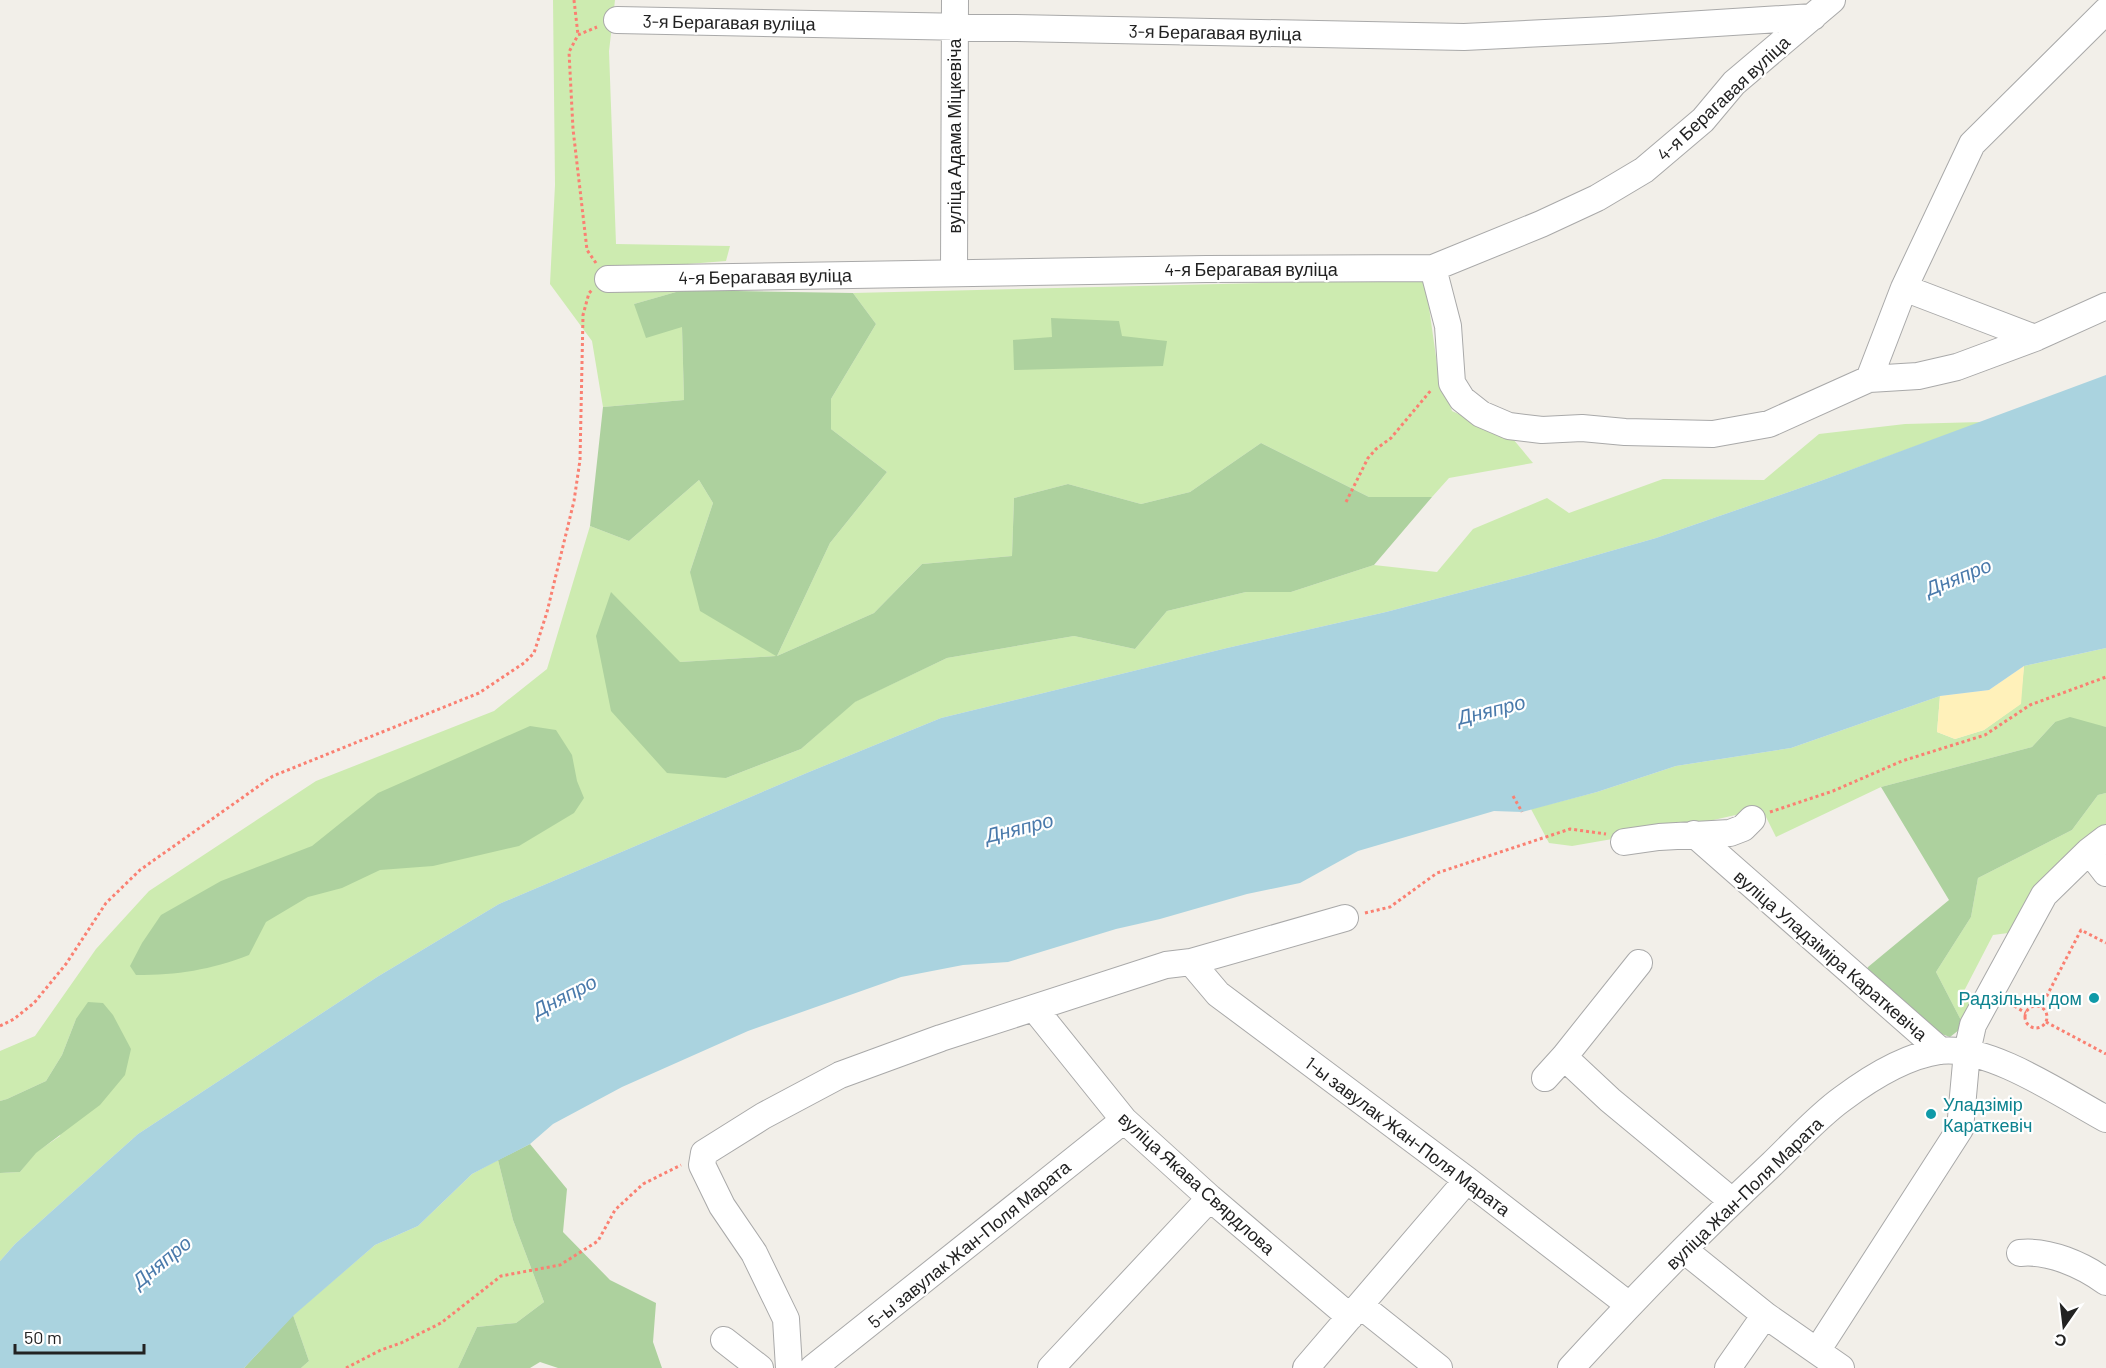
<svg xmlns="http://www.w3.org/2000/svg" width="2106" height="1368" font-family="Barlow,sans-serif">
  <rect width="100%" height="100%" fill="#f2efe9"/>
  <path fill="#cdebb0" d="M 553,0 L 615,0 L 609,51 L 616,244 L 730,246 L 726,261 L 598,271 L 602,292 L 683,290 L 634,304 L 682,327 L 684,400 L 603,407 L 592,341 L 550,284 L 555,185 Z
    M 1425,279 L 1438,371 L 1452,411 L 1513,439 L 1533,463 L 1449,478 L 1432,497 L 1369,497 L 1261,443 L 1190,492 L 1141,504 L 1068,484 L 1014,498 L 1012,556 L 922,564 L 874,613 L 777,656 L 680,662 L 726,778 L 801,749 L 854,702 L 947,658 L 1074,636 L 1135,649 L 1167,611 L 1246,592 L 1291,592 L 1374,565 L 1437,572 L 1473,529 L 1547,498 L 1569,513 L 1663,479 L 1764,480 L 1819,434 L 1905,424 L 1982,422 L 1823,480 L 1656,538 L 1527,575 L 1386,612 L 1227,648 L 941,718 L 809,772 L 499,904 L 377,977 L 138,1134 L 15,1244 L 0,1261 L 0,1173 L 20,1172 L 35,1153 L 60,1136 L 76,1019 L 62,1055 L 46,1081 L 7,1099 L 0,1101 L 0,1051 L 35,1036 L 96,949 L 149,891 L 316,781 L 494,711 L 547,669 L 590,526 L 629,541 L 699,480 L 713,503 L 690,572 L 777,656 L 830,543 L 887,472 L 831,429 L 831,399 L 876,324 L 853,293 Z
    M 2106,648 L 2106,727 L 2055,722 L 2032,747 L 1881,787 L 1776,837 L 1762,809 L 1687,826 L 1572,846 L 1549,843 L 1531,809 L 1597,792 L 1676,766 L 1791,748 L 1940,696 L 1937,732 L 1955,739 L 1984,730 L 2020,704 L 2024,666 Z
    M 2106,793 L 2106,831 L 2016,932 L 1993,935 L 1963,993 L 1974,1005 L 1964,1026 L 1936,972 L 1971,917 L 1978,878 L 2072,830 L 2098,795 Z
    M 498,1160 L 513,1220 L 544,1302 L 516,1323 L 477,1327 L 458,1368 L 301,1368 L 309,1361 L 293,1315 L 375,1245 L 418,1226 L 472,1174 Z"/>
  <path fill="#add19e" d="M 683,290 L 853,293 L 876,324 L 831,399 L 831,429 L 887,472 L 830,543 L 777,656 L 874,613 L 922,564 L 1012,556 L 1014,498 L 1068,484 L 1141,504 L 1190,492 L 1261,443 L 1369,497 L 1432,497 L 1374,565 L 1291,592 L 1246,592 L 1167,611 L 1135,649 L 1074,636 L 947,658 L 855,702 L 801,749 L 726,778 L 667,773 L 611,711 L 596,636 L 611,592 L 680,662 L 776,656 L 700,611 L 690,572 L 713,503 L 699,480 L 629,541 L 590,526 L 603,407 L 684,400 L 682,327 L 646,338 L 634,304 Z
    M 1051,318 L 1119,321 L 1122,336 L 1167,341 L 1163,366 L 1014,370 L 1013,340 L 1052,337 Z
    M 2070,717 L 2106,727 L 2106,793 L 2098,795 L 2072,830 L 1978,878 L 1971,917 L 1936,972 L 1964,1026 L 1950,1037 L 1930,1030 L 1865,973 L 1868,967 L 1949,900 L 1881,787 L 2032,747 L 2055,722 Z
    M 530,726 L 556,730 L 572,755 L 577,781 L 584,798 L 574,813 L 519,846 L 433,866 L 380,870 L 342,888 L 308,897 L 266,922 L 249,955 C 210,970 178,975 136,975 L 130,966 L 142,943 L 161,915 L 221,881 L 312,846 L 378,793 Z
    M 88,1002 L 103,1003 L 113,1015 L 131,1049 L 125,1075 L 100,1105 L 36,1153 L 20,1172 L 0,1173 L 0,1101 L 7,1099 L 46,1081 L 62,1055 L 76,1019 Z
    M 530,1144 L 567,1189 L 563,1232 L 610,1280 L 656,1303 L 653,1342 L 662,1368 L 558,1368 L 540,1362 L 530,1368 L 458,1368 L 477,1327 L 516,1323 L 544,1302 L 513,1220 L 498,1160 Z
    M 293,1315 L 309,1361 L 301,1368 L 244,1368 Z"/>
  <path fill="#fff1ba" d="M 2024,666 L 2021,704 L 1984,730 L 1955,739 L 1937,732 L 1940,696 L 1989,690 Z"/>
  <path fill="#aad3df" d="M 2106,375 L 2106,648 L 2024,666 L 1989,690 L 1940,696 L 1791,748 L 1676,766 L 1597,792 L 1522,812 L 1494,811 L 1358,851 L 1300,883 L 1247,894 L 1160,919 L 1116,929 L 1008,962 L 963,965 L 901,977 L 748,1031 L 622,1087 L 553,1124 L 530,1144 L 472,1174 L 418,1226 L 375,1245 L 294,1315 L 244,1368 L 0,1368 L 0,1261 L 15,1244 L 138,1134 L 377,977 L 499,904 L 809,772 L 941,718 L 1227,648 L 1386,612 L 1527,575 L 1656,538 L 1823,480 Z"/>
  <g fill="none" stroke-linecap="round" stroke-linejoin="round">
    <defs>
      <path id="minor" d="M 617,20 L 1464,37 L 1607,30 L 1813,17
        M 1433,268 L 1448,326 L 1452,383 L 1462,399 L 1481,414 L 1509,426 L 1542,430 L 1582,428 L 1625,432 L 1713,434 L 1769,424 L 1869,379 L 1904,288 L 1972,144 L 2106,11
        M 954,273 L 955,0
        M 608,279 L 1206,269 L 1433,268 L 1541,224 L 1597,198 L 1644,170 L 1703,120 L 1734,83 L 1832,0
        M 1904,288 L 2035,338 L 2106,306
        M 1869,379 L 1918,376 L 1957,367 L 2035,338
        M 1694,834 L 1941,1051
        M 1624,842 L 1659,837 L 1730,833 L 1743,828 L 1752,819
        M 2089,851 L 2106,873
        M 1191,962 L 1218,994 L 1467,1180 L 1629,1305
        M 1034,1008 L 1124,1120 L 1210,1198 L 1350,1317
        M 1564,1057 L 1610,1100 L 1732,1201
        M 1545,1078 L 1564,1057 L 1639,963
        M 1684,1250 L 1765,1315 L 1728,1368
        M 2020,1253 C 2049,1250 2083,1265 2106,1282
        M 1360,1305 L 1439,1368
        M 1765,1315 L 1841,1368
        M 724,1340 L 760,1368
        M 1817,1351 L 1960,1129 L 1967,1052 L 1973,1025 L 2044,895 L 2089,851 L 2106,838
        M 789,1368 L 786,1319 L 754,1253 L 722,1206 L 702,1165 L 704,1153 L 763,1116 L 840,1075 L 941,1038 L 1166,965 L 1191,962 L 1345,918
        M 813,1368 L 1124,1120
        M 1051,1368 L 1210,1198
        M 1306,1368 L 1467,1180
        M 1571,1368 C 1636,1297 1702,1229 1772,1164 C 1795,1142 1817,1117 1842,1099 C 1870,1078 1905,1056 1940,1051 C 1989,1045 2062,1095 2106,1119"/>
    </defs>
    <use href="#minor" stroke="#a9a9a9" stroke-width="28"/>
    <path stroke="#fa8072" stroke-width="3" stroke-dasharray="3 3" stroke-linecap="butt" d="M 574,0 L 578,35
      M 596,263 L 587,250 L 573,129 L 569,52 L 578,35 L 597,27
      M 1346,502 L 1368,458 L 1376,449 L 1391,438 L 1432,389
      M 1513,796 L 1522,812
      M 1770,812 L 1833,791 L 1902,761 L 1985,735 L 2030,705 L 2106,677
      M 1365,913 L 1390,907 L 1437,873 L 1570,829 L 1606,834
      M 2009,1003 L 2026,1013
      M2025 1017a11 11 0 1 1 22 0a11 11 0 1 1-22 0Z
      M 2041,1007 L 2081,930 L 2106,943
      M 2046,1022 L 2106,1054
      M 0,1026 L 14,1019 L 34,1003 L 66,964 L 106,903 L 140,870 L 273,776 L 479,693 L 524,663 L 534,653 L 547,612 L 574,501 L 580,460 L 583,315 L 589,293 L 592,290
      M 346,1368 L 381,1350 L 401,1343 L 441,1323 L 501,1276 L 560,1265 L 598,1241 L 615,1210 L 643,1184 L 681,1165"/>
    <use href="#minor" stroke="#fff" stroke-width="26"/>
  </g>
  <g fill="#0f9aa8" stroke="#fff" stroke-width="2">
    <circle cx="2094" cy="998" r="6"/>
    <circle cx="1931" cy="1114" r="6"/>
  </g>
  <g text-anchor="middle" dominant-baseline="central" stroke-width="4.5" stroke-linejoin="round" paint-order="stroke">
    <g font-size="18" fill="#222" stroke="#fff">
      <text transform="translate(729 22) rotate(1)">3-я Берагавая вуліца</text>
      <text transform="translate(1215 32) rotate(1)">3-я Берагавая вуліца</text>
      <text transform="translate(1723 98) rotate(-43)">4-я Берагавая вуліца</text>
      <text transform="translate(954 136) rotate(-90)">вуліца Адама Міцкевіча</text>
      <text x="1251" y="269">4-я Берагавая вуліца</text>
      <text transform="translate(765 276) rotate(-1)">4-я Берагавая вуліца</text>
      <text transform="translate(1831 955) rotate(41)">вуліца Уладзіміра Караткевіча</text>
      <text transform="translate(1408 1136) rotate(37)">1-ы завулак Жан-Поля Марата</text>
      <text transform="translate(1197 1183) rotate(42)">вуліца Якава Свярдлова</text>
      <text transform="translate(1744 1193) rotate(-44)">вуліца Жан-Поля Марата</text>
      <text transform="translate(969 1244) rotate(-39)">5-ы завулак Жан-Поля Марата</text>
    </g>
    <g font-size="18" fill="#0d838f" stroke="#fff" text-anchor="end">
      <text x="2082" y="998">Радзільны дом</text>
      <text x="1943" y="1104" text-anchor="start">Уладзімір<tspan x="1943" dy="21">Караткевіч</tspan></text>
    </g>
    <g font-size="20" font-style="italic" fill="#4a7aab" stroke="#fff">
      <text transform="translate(1958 576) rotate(-22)">Дняпро</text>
      <text transform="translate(1491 709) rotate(-14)">Дняпро</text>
      <text transform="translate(1019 827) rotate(-14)">Дняпро</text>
      <text transform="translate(564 995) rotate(-27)">Дняпро</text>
      <text transform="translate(161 1261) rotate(-39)">Дняпро</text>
    </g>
  </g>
  <g transform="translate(2064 1326) rotate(194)" stroke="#ffffff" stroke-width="4.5" paint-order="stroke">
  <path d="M0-4.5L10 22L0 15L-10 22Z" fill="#222222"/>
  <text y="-9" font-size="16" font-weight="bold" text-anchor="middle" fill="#222222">С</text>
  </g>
  <path d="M15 1344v9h129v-9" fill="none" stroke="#222222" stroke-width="3"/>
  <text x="24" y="1344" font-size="18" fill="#222222" stroke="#ffffff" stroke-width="4.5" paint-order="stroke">50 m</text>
</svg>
